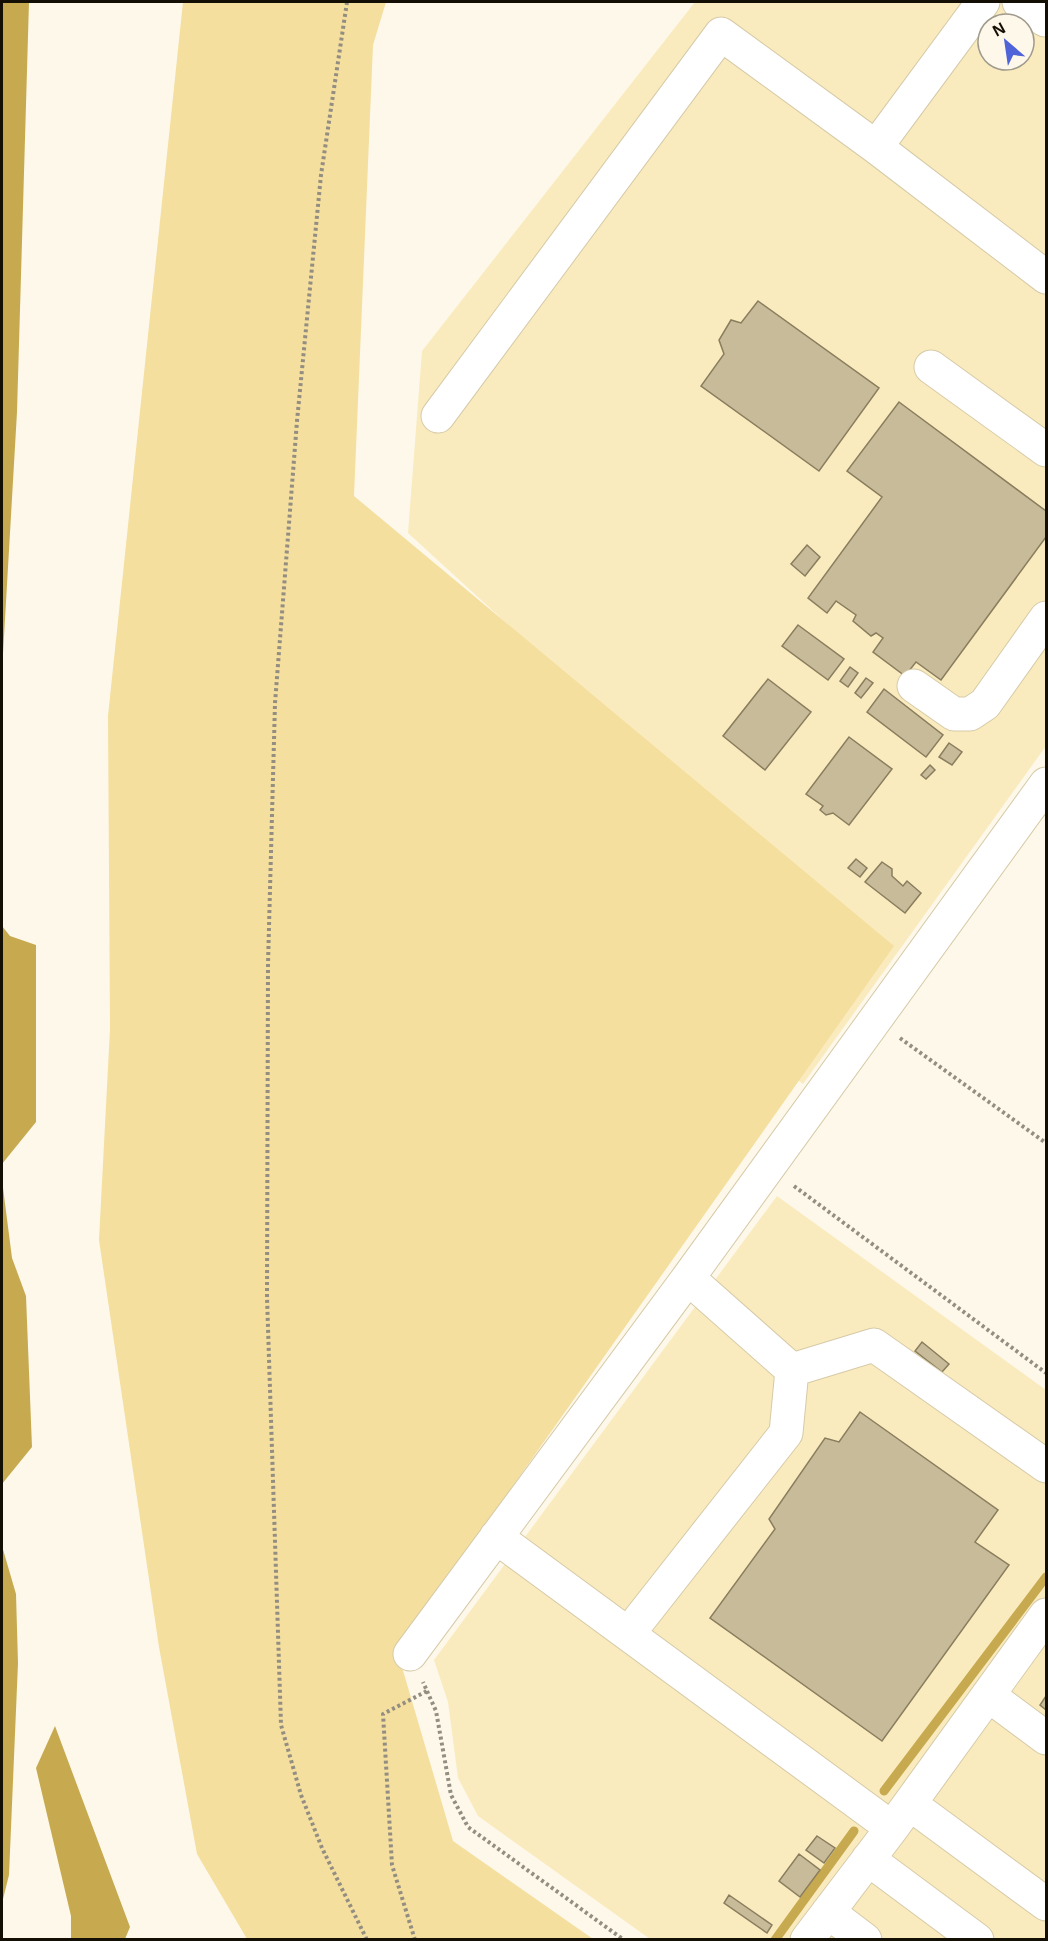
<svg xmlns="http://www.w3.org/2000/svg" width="1048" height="1941" font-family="Arial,sans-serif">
  <rect width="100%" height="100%" fill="#fdf8ea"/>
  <path fill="#faebbf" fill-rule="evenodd" d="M 695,2 L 1046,2 L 1046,746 L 803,1084 L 523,860 L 624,731 L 408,533 L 422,351 ZM 988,24 L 1024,24 L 1024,60 L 988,60 Z
    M 777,1196 L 1046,1390 L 1046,1939 L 650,1939 L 478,1816 L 458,1778 L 448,1702 L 434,1660 Z"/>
  <path fill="#f4df9f" d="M 183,2 L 386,2 L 373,45 L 354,496 L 894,946 L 397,1650 L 453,1841 L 593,1939 L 247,1939 L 197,1854 L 159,1647 L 99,1240 L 110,1029 L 108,716 Z"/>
  <path fill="#c7aa4f" d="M 2,2 L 29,2 L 17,412 L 2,671 Z
    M 2,926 L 10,936 L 36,945 L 36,1122 L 2,1164 Z
    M 2,1180 L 12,1258 L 26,1296 L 32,1447 L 2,1484 Z
    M 2,1546 L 16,1594 L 18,1663 L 9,1875 L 2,1903 Z
    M 55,1726 L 130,1927 L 125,1939 L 71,1939 L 71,1916 L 36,1768 Z"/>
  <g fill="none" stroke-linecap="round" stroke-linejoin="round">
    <path stroke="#c7aa4f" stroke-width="9" d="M 884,1791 L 1046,1577
      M 775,1940 L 854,1831"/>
  </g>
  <path fill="#c7bb99" stroke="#897d5d" stroke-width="1.5" d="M 758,301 L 879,388 L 819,471 L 701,386 L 724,354 L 719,340 L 731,320 L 741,323 Z
    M 899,402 L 1046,511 L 1046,537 L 941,680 L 916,662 L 905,676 L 873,652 L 883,638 L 876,633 L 871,636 L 853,621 L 856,615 L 836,601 L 827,613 L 808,598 L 882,497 L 847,471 Z
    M 807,545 L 820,557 L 805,576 L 791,564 Z
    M 798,625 L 844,659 L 828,680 L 782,646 Z
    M 850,667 L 858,673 L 848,687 L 840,681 Z
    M 866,678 L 873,683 L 861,698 L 855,693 Z
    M 768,679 L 811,712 L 765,770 L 723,736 Z
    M 884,689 L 943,735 L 926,757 L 867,712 Z
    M 849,737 L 892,769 L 849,825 L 833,813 L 826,815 L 820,810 L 823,806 L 806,794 Z
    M 949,743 L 962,752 L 952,765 L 939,757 Z
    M 930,765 L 935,770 L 926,779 L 921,775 Z
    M 856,859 L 867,868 L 860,877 L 848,868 Z
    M 882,862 L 892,869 L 892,876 L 903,886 L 907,881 L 921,893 L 905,913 L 865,882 Z
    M 922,1342 L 949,1364 L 942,1372 L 915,1351 Z
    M 860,1412 L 998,1510 L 975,1542 L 1009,1565 L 882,1741 L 710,1618 L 775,1529 L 769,1519 L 825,1438 L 839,1442 Z
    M 1046,1696 L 1046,1710 L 1040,1705 Z
    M 817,1836 L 835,1848 L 824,1863 L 806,1850 Z
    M 799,1854 L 820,1870 L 800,1897 L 779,1881 Z
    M 729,1895 L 772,1925 L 767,1933 L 724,1903 Z"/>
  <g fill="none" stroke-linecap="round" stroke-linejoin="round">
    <defs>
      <path id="minor" d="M 1019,2 L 1045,20 L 1046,19
        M 876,147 L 983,2
        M 931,367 L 1046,450
        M 438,416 L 721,34 L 876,147 L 1046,277
        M 914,686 L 954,714 L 970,714 L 985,704 L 1046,618
        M 688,1278 L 792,1370 L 874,1345 L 1046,1466
        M 496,1537 L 892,1828
        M 628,1634 L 786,1433 L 792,1370
        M 410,1654 L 688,1278 L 1046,784
        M 988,1695 L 1046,1738
        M 910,1804 L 1046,1904
        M 868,1859 L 977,1940
        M 828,1912 L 865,1940
        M 807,1940 L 892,1828 L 1046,1615"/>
    </defs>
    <use href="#minor" stroke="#d6caa7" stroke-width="35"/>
    <path stroke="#938e81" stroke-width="4" stroke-dasharray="3 3" stroke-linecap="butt" d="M 347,2 L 321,175 L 297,421 L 275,703 L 268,964 L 267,1297 L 281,1725 L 301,1795 L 322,1848 L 367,1940
      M 900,1038 L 1046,1143
      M 794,1186 L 1046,1373
      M 427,1691 L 436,1711 L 451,1795 L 468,1827 L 624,1940
      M 415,1940 L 392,1865 L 383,1714 L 427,1691 L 423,1682"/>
    <use href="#minor" stroke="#fff" stroke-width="33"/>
  </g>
  <rect width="1048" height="1941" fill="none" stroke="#140f04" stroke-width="6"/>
  <g transform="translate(1006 42) rotate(331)"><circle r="28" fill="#fdf8ea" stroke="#a09b8e" stroke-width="1.5"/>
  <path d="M0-4.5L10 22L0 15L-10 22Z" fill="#4f64d9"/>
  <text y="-9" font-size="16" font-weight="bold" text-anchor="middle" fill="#140f04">N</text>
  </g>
</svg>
